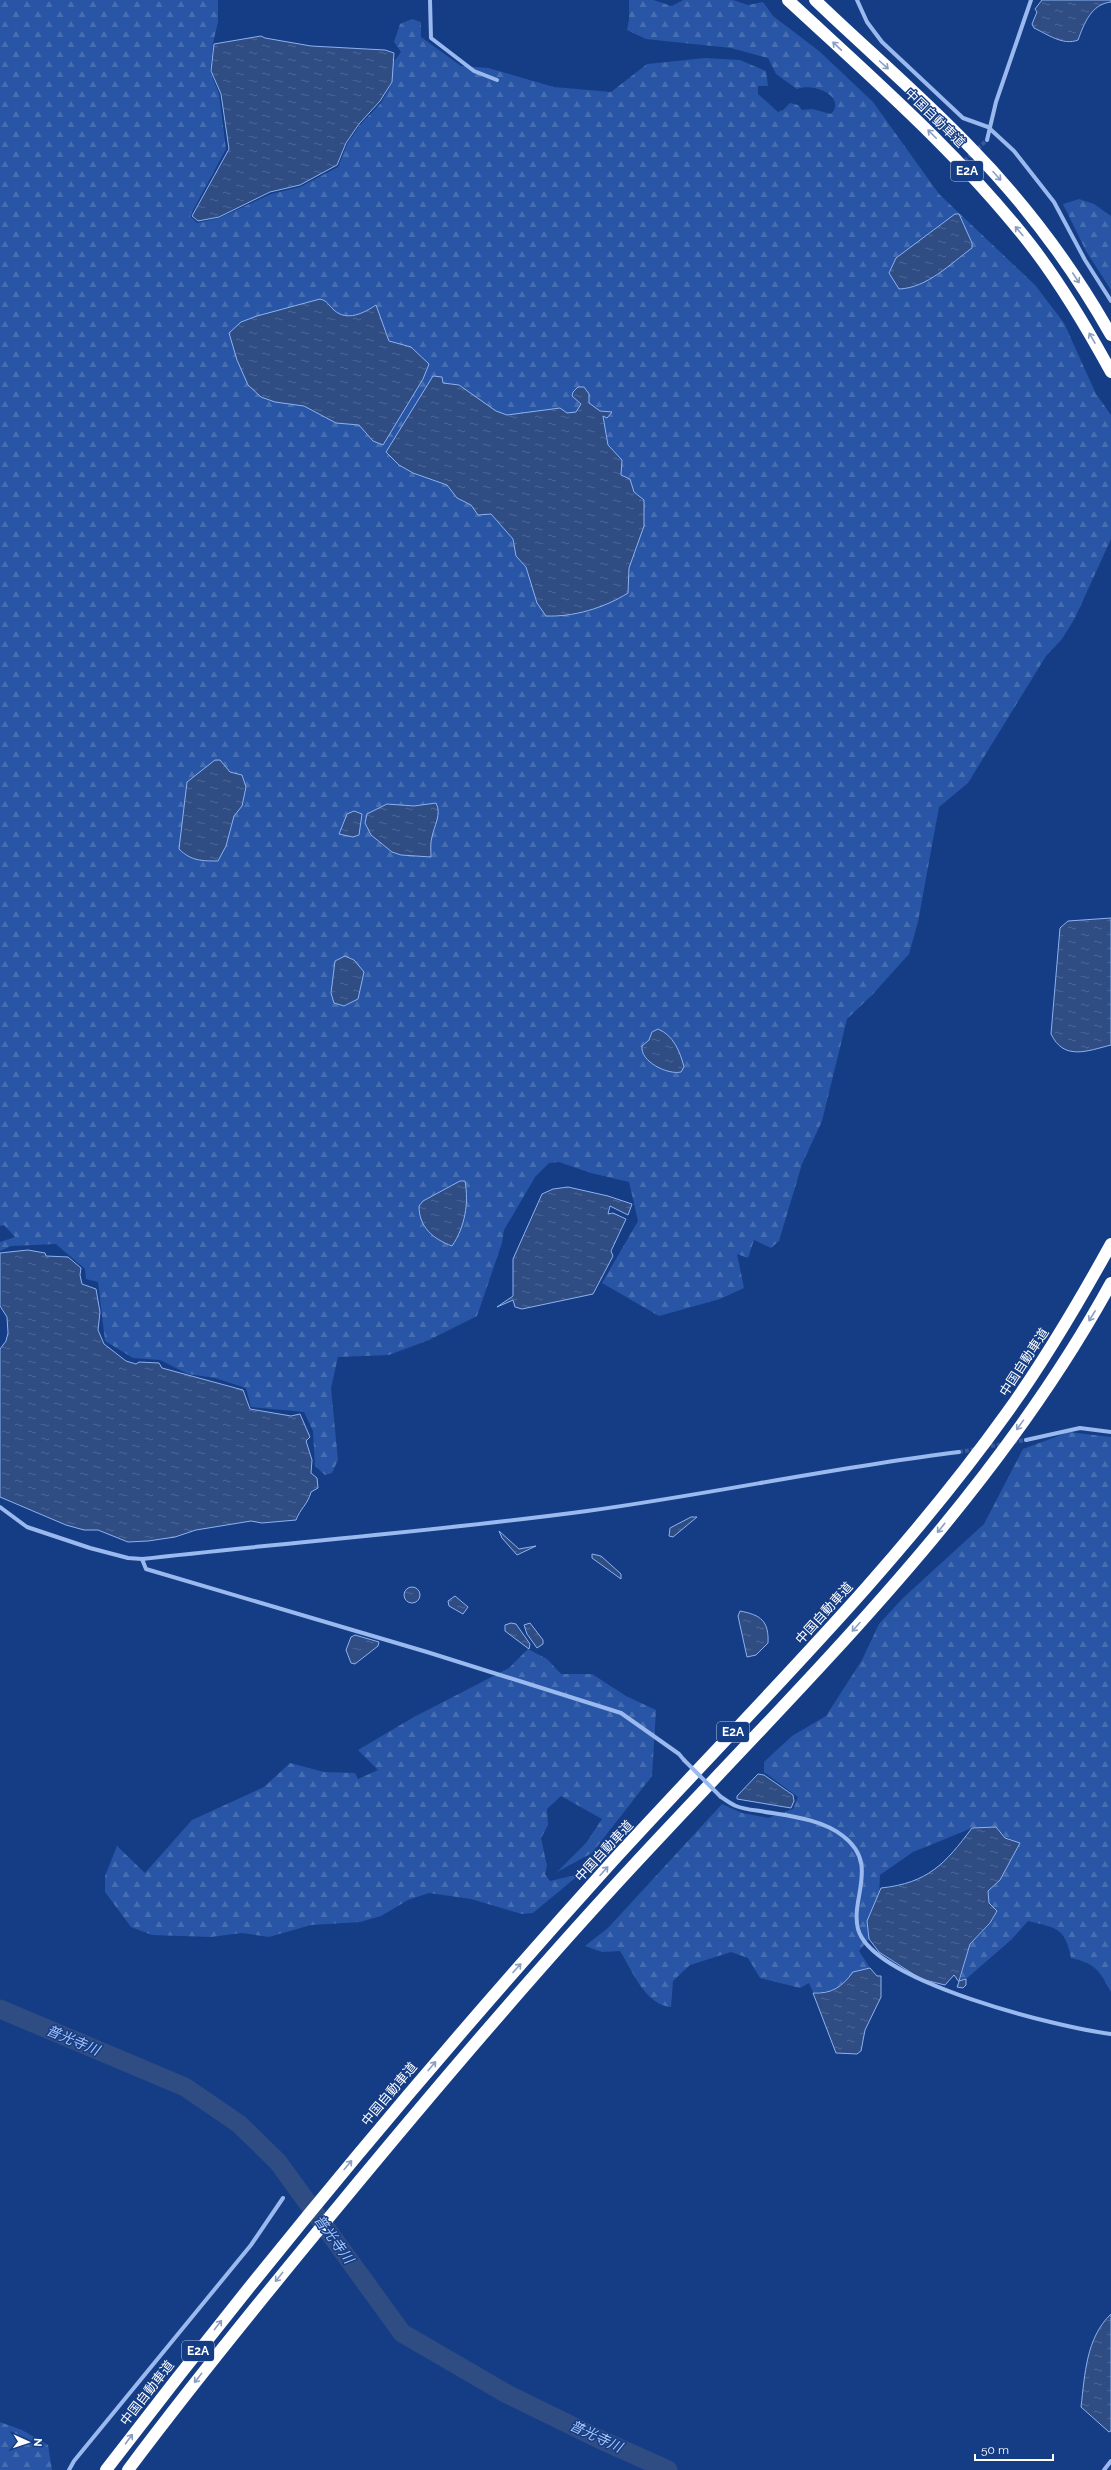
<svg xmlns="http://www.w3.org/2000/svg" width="1111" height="2470" font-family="Raleway,'Noto Sans JP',sans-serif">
  <defs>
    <pattern id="forest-firs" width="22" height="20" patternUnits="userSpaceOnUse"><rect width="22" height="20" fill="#2855a5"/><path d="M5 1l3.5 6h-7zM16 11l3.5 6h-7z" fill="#486eb2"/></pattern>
    <pattern id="water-ripples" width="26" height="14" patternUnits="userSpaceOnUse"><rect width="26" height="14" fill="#2f4c83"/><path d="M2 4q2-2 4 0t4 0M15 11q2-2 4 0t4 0" fill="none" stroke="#4e6796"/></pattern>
  </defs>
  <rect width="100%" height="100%" fill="#153d86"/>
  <path fill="url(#forest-firs)" d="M 0,0 L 218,0 L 218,22 L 213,43 L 210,71 L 219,94 L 226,149 L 190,216 L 197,223 L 219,218 L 271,194 L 300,187 L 338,167 L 347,144 L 360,125 L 381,103 L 392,83 L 392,64 L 401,52 L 394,42 L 400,24 L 412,19 L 421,22 L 421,37 L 461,66 L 488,68 L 554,87 L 611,92 L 647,64 L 705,58 L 740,60 L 766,71 L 768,86 L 758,86 L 758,94 L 778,112 L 783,110 L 790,103 L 798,105 L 802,110 L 812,109 L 831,114 C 847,97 814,82 797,89 L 776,74 L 768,58 L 731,48 L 646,39 L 627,30 L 629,19 L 629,0 L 653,0 L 672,6 L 683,0 L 733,0 L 748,5 L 763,2 L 773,16 L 819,51 L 873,102 L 939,194 L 1035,285 L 1064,323 L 1096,394 L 1111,415 L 1111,539 L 1075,618 L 1062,639 L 1046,656 L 968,783 L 939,807 L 918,922 L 909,954 L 873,994 L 847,1019 L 822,1121 L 802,1164 L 779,1241 L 771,1248 L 754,1240 L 748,1258 L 737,1254 L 744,1288 L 720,1299 L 659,1316 L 602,1283 L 638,1221 L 629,1182 L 591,1173 L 559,1162 L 549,1163 L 535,1177 L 504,1230 L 502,1243 L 477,1316 L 429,1340 L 389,1355 L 338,1357 L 331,1388 L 338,1460 L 332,1473 L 325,1475 L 315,1466 L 313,1431 L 304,1412 L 251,1407 L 246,1388 L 215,1378 L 188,1374 L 160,1360 L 133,1358 L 105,1341 L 98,1282 L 86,1279 L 85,1269 L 56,1244 L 11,1246 L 0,1251 L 0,1242 L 15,1237 L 4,1225 L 0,1226 Z
    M 1079,199 L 1094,204 L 1111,216 L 1111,290 L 1086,251 L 1063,204 Z
    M 1069,1432 L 1111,1437 L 1111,1992 C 1100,1971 1095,1963 1071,1958 C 1065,1927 1056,1928 1028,1921 L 1011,1940 L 966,1979 L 960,1981 L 970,1944 L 991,1923 L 997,1911 L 989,1903 L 988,1891 L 1000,1880 L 1020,1843 L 1005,1837 L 996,1827 L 972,1828 L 913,1852 L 880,1875 L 879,1896 L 867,1921 L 869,1939 L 859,1951 L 870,1968 C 843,1972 846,1995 813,1992 L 809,1983 L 800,1988 L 760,1978 L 748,1958 L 731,1952 L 690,1965 L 673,1981 L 671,2007 C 645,2005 632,1970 620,1951 L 602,1952 L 585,1946 L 608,1928 L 722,1804 L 742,1813 L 768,1818 L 793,1809 L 798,1797 L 764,1772 L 764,1762 L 792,1736 L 826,1716 L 862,1660 L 879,1624 L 902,1599 L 984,1524 L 1023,1449 Z
    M 528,1649 L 547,1659 L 561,1674 L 592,1674 L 626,1696 L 656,1710 L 652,1776 L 592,1853 L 557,1872 L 586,1843 L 602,1819 L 561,1796 L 547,1809 L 548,1825 L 541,1838 L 547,1866 L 545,1874 L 550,1881 L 580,1874 L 533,1913 L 522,1914 L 471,1899 L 429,1893 L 408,1900 L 381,1916 L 360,1922 L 311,1925 L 269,1937 L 242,1933 L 211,1937 L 152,1935 L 131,1927 L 105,1892 L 105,1876 L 117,1846 L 145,1873 L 192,1820 L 264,1787 L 290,1763 L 324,1772 L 355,1773 L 358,1779 L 378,1770 L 358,1750 L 414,1717 L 509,1668 Z
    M 0,2422 L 22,2430 L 48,2445 L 52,2470 L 0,2470 Z"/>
  <path fill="url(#water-ripples)" stroke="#8cb2f1" d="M 1042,0 L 1111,0 L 1111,2 C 1091,4 1084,24 1078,40 C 1063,46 1047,34 1034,28 L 1032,24 L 1037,12 L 1035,9 Z
    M 261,36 L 265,38 L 311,46 L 385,50 L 394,53 L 392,82 L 380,101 L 359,124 L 346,143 L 337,165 L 300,185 L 270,192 L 219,217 L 198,221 L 192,216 L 229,149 L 221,94 L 211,71 L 214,44 Z
    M 955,214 L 959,214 L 972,243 L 972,248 C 950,264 927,288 899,289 L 889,273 L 896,258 Z
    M 320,299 C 328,301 328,305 334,310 C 347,322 364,313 376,305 L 389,341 L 411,347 L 429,364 L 423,379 L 383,445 L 373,441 L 359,425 L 336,423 L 304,406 L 275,402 L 261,397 L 248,385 L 237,360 L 229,333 L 241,322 L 257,316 Z
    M 433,376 L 442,377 L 443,383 L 459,385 L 496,411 L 507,415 L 560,408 L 567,413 L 576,412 L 581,404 L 572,396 L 573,392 L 578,387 L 584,387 L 589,394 L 589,403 L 600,411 L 612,412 L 607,418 L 603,416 L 608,445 L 622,460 L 621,475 L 630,479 L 634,492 L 644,500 L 644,526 L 629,568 L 628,593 C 604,608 574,617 546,616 L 537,603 L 526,567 L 516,556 L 513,539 L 491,514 L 478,515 L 471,505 L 457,498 L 447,485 L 413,473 L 399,465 L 386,452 Z
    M 215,760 L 220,760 L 230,772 L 242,775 L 246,787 L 242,806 L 234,816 L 226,846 L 218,861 C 202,861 191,861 179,849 L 187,782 Z
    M 436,803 C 442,814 434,826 432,837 C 430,843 431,851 431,857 L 401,855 L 392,852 L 371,835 L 365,823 L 367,814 L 387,804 L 414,806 Z
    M 354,811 L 362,814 L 359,835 L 353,837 L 339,834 L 347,814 Z
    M 1111,918 L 1111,1045 C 1087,1051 1064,1061 1051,1034 L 1060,928 L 1068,921 Z
    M 345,956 L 354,960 L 364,972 L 358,999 L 344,1006 L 334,1003 L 331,993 L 335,961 Z
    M 658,1029 C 673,1035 680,1051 684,1067 L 681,1072 C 668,1075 640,1062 642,1046 L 649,1040 L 652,1032 Z
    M 460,1181 L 465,1181 C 469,1203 465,1227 452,1246 C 433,1239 419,1227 419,1206 L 423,1201 Z
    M 568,1187 L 608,1196 L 632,1204 L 628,1215 L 610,1206 L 608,1214 L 613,1213 L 626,1219 L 611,1251 L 613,1256 L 593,1294 L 522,1309 L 515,1307 L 513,1300 L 497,1307 L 513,1296 L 513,1259 L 542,1194 L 553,1189 Z
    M 28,1250 L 45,1253 L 46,1256 L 68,1257 L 81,1268 L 80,1275 L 82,1284 L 96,1289 L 100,1312 L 98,1330 L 104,1344 L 126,1361 L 136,1364 L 139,1362 L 159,1363 L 162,1368 L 243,1390 L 250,1409 L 291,1416 L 300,1414 L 310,1437 L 306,1441 L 312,1460 L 311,1473 L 317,1478 L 318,1488 L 311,1492 C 308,1504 300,1509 296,1520 L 262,1523 L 251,1521 L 196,1530 L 175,1537 L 148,1541 L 128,1542 L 98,1530 L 84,1530 L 66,1525 L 0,1497 L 0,1349 L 6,1341 L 8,1333 L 7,1317 L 0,1306 L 0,1253 Z
    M 691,1517 L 697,1517 L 673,1537 L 669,1536 L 670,1528 Z
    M 499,1531 L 519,1549 L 536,1546 L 517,1555 L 502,1538 Z
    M 592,1554 L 601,1556 L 621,1574 L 621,1579 L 592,1558 Z
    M404 1595a8 8 0 1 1 16 0a8 8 0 1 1-16 0Z
    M 455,1596 L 468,1607 L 463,1614 L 449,1606 L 448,1601 Z
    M 740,1611 C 761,1615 769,1621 768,1643 L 756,1655 L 747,1657 L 738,1616 Z
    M 511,1623 L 516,1624 L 530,1644 L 529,1649 L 505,1631 L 505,1625 Z
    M 530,1623 L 543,1640 L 543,1644 L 537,1648 L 527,1634 L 524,1625 Z
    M 355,1635 L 379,1642 L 378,1646 L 355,1664 L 351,1663 L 346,1650 L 351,1637 Z
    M 758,1774 L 764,1775 L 793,1795 L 794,1801 L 791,1808 L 737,1799 L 737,1796 Z
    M 996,1827 L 1005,1838 L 1020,1843 L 1000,1880 L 988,1891 L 989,1903 L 997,1911 L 990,1923 L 970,1944 L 959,1981 L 966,1979 L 966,1985 L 963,1988 L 957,1987 L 959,1982 L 954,1975 L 945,1985 L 921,1979 L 879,1952 L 869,1939 L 867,1921 L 881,1888 C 928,1883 945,1864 972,1828 Z
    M 870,1968 L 877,1976 L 881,1976 L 881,1997 L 865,2030 L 861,2051 L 857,2054 L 836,2053 L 813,1993 C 832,1994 842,1987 853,1972 Z
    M 1111,2314 L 1111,2431 L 1109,2432 L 1081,2407 C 1085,2374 1086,2338 1111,2314 Z"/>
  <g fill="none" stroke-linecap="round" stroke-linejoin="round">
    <path stroke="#2f4c83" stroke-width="19" d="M 0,2009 L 185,2087 L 239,2124 L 278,2162 L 402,2333 L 507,2394 L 599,2439 L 668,2470"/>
    <path stroke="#385a98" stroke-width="4" stroke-dasharray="4 2" stroke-linecap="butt" d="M 951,173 L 987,140
      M 1013,1442 L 1026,1440
      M 985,1447 L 1004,1444
      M 959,1452 L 977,1449"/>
    <path stroke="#9ab9ee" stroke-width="4" d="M 430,0 L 431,38 L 474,71 L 497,80
      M 857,0 L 867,22 L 882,42 L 963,118 L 988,127 L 1014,151 L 1054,202 L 1085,260 L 1111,301
      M 987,140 L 996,102 L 1031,0
      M 1026,1440 L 1080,1428 L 1111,1432
      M 0,1507 L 27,1527 L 90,1548 L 128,1558 L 142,1559 C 290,1542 439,1531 587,1511 C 712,1494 835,1467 959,1452
      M 142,1559 L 146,1569 L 427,1652 L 621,1713 L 679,1754 L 684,1760
      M 721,1797 C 726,1800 731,1804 736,1806 C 743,1809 753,1810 760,1811 C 787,1816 820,1818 843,1836 C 880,1864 850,1898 858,1929 C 872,1982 1061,2028 1111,2034
      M 69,2470 L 74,2461 L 251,2245 L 283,2198
      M 1104,2470 L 1111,2461"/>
    <path stroke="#fff" stroke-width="12" d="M 788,0 C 872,78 959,153 1030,244 C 1061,284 1087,328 1111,372
      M 815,0 C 866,49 920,95 969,146 C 1024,202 1072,266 1111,335
      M 106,2470 C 266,2261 434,2059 611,1863 C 745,1716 890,1576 1006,1414 C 1045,1360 1079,1302 1111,1244
      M 128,2470 C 196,2379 268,2291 341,2203 C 435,2089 530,1977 630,1869 C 801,1684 989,1506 1111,1283"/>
    <path stroke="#9ab9ee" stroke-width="4" d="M 684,1760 L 721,1797"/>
  </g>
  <defs><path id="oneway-shaft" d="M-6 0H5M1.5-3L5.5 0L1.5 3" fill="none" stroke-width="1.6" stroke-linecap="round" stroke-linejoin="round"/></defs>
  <g stroke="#8a9ec2">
    <use href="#oneway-shaft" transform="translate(837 46) rotate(-137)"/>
    <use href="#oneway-shaft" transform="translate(884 65) rotate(42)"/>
    <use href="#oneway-shaft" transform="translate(932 134) rotate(-135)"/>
    <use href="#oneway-shaft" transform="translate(997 176) rotate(48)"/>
    <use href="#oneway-shaft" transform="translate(1019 231) rotate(-130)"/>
    <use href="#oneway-shaft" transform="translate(1076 278) rotate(57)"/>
    <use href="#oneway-shaft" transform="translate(1092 338) rotate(-120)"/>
    <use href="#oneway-shaft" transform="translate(1092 1316) rotate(122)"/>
    <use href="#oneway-shaft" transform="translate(1020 1425) rotate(126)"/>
    <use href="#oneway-shaft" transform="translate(941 1528) rotate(129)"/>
    <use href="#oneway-shaft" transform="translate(856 1627) rotate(132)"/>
    <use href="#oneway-shaft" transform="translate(604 1871) rotate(-48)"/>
    <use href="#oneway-shaft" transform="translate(517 1968) rotate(-48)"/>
    <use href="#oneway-shaft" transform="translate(432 2066) rotate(-50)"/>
    <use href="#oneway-shaft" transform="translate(348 2165) rotate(-50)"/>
    <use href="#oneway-shaft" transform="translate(279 2277) rotate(129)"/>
    <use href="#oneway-shaft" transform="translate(218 2325) rotate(-52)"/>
    <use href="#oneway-shaft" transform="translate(198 2378) rotate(128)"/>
    <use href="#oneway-shaft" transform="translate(129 2439) rotate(-53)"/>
  </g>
  <g text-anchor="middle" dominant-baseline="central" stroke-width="3" stroke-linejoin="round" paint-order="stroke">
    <g fill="#153d86" stroke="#b9c5db" stroke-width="1">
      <rect x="951" y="161" width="32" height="20" rx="3"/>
      <rect x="717" y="1722" width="32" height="20" rx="3"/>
      <rect x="182" y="2341" width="32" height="20" rx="3"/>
    </g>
    <g font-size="12" font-weight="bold" fill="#fff">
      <text x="967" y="171">E2A</text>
      <text x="733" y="1732">E2A</text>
      <text x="198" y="2351">E2A</text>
    </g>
    <g font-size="13" fill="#fff" stroke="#153d86">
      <text transform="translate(935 118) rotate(44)">中国自動車道</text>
      <text transform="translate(1024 1362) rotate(-57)">中国自動車道</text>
      <text transform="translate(824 1613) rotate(-48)">中国自動車道</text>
      <text transform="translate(604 1851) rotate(-47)">中国自動車道</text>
      <text transform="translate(389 2094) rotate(-50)">中国自動車道</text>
      <text transform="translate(147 2393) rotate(-52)">中国自動車道</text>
    </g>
    <g font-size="14" font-style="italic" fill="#a6c3f6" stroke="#153d86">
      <text transform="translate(73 2040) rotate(23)">普光寺川</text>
      <text transform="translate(334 2239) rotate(54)">普光寺川</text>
      <text transform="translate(596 2436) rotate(25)">普光寺川</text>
    </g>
  </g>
  <g transform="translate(28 2442) rotate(93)" stroke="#153d86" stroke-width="3" paint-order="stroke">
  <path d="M0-3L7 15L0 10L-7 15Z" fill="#ffffff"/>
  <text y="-6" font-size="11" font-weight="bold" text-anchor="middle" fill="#ffffff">N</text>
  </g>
  <path d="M975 2454v6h78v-6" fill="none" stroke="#ffffff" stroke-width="2"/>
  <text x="981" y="2454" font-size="12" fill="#ffffff" stroke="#153d86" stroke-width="3" paint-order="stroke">50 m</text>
</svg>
